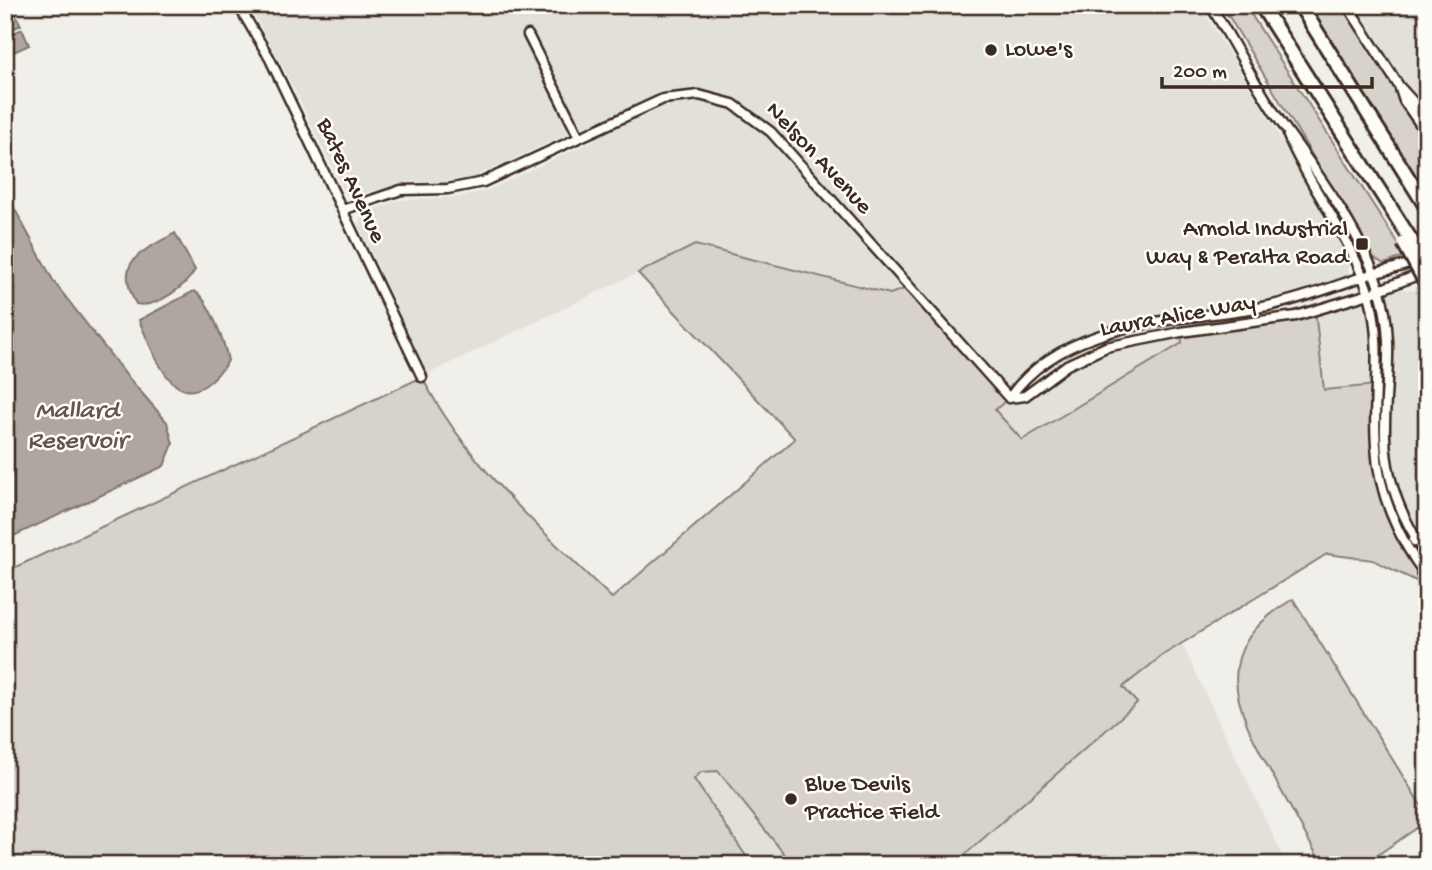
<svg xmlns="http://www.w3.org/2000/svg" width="1432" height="870" font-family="'Gochi Hand',sans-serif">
  <rect width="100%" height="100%" fill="#f1efea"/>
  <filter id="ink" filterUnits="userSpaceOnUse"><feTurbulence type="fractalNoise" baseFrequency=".0143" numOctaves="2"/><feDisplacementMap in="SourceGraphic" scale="14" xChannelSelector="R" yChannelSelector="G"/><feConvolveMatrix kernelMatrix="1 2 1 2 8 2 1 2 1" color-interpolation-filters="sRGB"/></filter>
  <g filter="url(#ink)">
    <path fill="#e3e0da" d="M 248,5 L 1195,5 L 1200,13 L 1207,17 L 1274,127 L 1349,261 L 1348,276 L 1329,286 L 1283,299 L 1246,301 L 1233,312 L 1137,324 L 1076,344 L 1038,369 L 1010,397 L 1025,396 L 1088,354 L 1181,332 L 1182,343 L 1022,440 L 995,410 L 1009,398 L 890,294 L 695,245 L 428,374 L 359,227 L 361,214 L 398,200 L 459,197 L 488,190 L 594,140 L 588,125 L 474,177 L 444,182 L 407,182 L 356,196 L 346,195 L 279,59 Z
      M 1347,5 L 1427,5 L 1427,117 L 1412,98 Z
      M 1380,290 L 1427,290 L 1427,543 L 1416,540 L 1396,495 L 1385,436 L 1389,375 Z
      M 1369,294 L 1377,385 L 1324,390 L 1315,310 Z
      M 1182,644 L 1287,865 L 953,865 L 1136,703 L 1123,687 L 1163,655 Z
      M 718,771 L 793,865 L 752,865 L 694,779 L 700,772 Z"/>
    <path fill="#d7d2cc" stroke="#897e75" stroke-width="2" d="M 1222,5 L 1245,5 L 1406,256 L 1384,264 L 1374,258 Z
      M 1297,5 L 1347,5 L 1427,134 L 1427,208 Z
      M 695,245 L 890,294 L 910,287 L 1009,398 L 995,410 L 1022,440 L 1182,343 L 1181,332 L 1315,310 L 1324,390 L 1377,385 L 1375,446 L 1391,512 L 1424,574 L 1416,581 L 1373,560 L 1327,554 L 1163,655 L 1123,687 L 1137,703 L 953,865 L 793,865 L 718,771 L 701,772 L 694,779 L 752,865 L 5,865 L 5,572 L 422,377 C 466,463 543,532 612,598 L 795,439 L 638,273 Z
      M 1293,599 L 1427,815 L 1427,821 L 1363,865 L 1322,865 C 1306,835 1289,805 1273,776 C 1233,704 1208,650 1293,599 Z"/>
    <path fill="#aea69f" stroke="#80746b" stroke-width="2" d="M 13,10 L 21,25 L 5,33 L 5,14 Z
      M 22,29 L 29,45 L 5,56 L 5,37 Z
      M 5,191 L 54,282 L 127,376 L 167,422 L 173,444 L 164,466 L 5,540 Z
      M 175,233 L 195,270 C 186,286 156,309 136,304 C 113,260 141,253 175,233 Z
      M 194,291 C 209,298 225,344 228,361 C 180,429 158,364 139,320 Z"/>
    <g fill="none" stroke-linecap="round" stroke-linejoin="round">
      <defs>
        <path id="minor" d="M 238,5 L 269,57 L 422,377
          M 1210,5 C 1236,45 1257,90 1285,128 C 1317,172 1363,236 1379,288 C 1396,343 1384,382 1385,436 C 1386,479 1402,520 1427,555
          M 1347,5 L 1399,86 L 1427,117
          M 528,35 L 579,137
          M 1400,89 L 1404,101 L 1427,134
          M 1288,136 C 1311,191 1354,240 1370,298 C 1383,348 1372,396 1376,446 C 1378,492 1398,538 1425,574
          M 342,210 L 401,190 L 448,189 L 483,182 L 663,99 L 699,95 L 733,104 L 771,132 L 1009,398
          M 1009,398 C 1066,317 1181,322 1268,306 C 1302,299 1332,287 1365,276 C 1382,271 1400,268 1416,261
          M 1009,398 L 1025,396 L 1067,365 L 1106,347 L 1181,332 L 1296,316 L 1369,294 L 1423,273"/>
        <path id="highway" d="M 1261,5 L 1411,240
          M 1300,5 L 1427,208
          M 1416,540 L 1427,543
          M 1424,574 L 1427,568"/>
      </defs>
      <use href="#minor" stroke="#3b2a1e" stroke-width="13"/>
      <use href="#highway" stroke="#3b2a1e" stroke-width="18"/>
      <use href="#minor" stroke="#fdfcf7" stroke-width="8"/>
      <use href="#highway" stroke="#fdfcf7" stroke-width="12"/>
      <defs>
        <path id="highway-bridge" d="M 1411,240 L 1427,265
          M 1404,243 L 1427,285"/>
      </defs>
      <use href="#highway-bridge" stroke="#3b2a1e" stroke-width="18" stroke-linecap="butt"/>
      <use href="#highway-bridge" stroke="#fdfcf7" stroke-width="12"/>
    </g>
  </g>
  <g fill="#3b2a1e" stroke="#fdfcf7" stroke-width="2.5">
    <circle cx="991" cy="50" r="7"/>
    <rect x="1355" y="237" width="14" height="14" rx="3.5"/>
    <circle cx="791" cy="799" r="7"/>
  </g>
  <g text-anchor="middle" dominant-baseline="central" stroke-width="5" stroke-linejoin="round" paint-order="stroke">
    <g font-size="24" fill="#3b2a1e" stroke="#fdfcf7" text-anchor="start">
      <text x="1005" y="50">Lowe's</text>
      <text x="1348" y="230" text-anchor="end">Arnold Industrial<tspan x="1348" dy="28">Way &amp; Peralta Road</tspan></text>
      <text x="805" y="785">Blue Devils<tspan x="805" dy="28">Practice Field</tspan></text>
    </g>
    <g font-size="24" fill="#3b2a1e" stroke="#fdfcf7">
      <text transform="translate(818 159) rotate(47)">Nelson Avenue</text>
      <text transform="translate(350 181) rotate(65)">Bates Avenue</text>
      <text transform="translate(1178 317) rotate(-10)">Laura Alice Way</text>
    </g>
    <g font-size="26" font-style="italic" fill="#63554b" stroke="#fdfcf7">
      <text x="77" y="412">Mallard<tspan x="77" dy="30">Reservoir</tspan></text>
    </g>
  </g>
  <rect width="1432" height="870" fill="none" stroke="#fdfcf7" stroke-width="28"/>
  <rect x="14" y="14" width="1404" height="842" fill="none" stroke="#3b2a1e" stroke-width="2.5" filter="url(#ink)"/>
  <path d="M1162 77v10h210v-10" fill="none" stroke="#3b2a1e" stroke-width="3.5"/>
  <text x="1173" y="77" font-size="21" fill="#3b2a1e" stroke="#fdfcf7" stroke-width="5" paint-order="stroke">200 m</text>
</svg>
